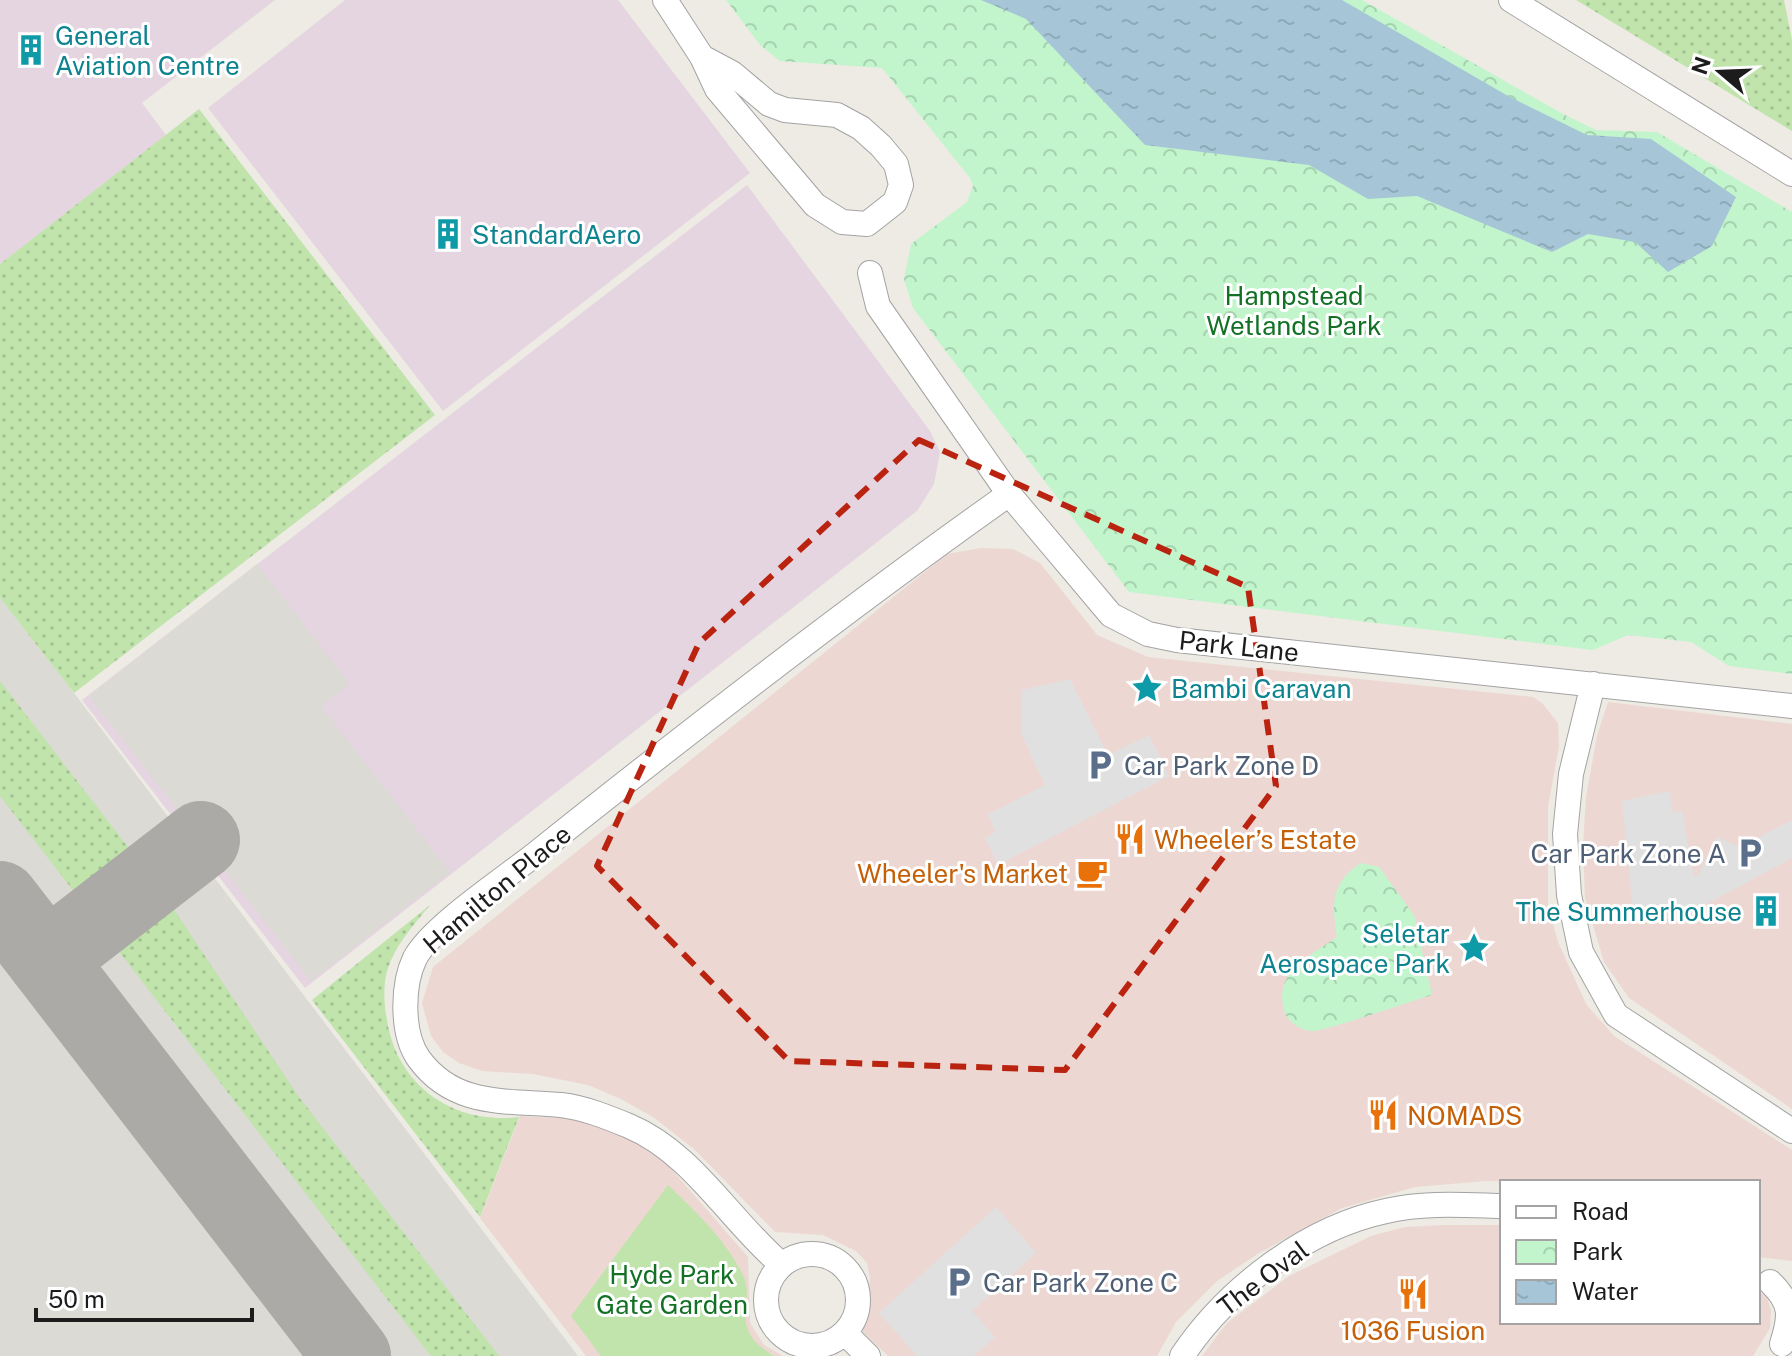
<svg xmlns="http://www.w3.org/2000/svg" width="1792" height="1356" font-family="'Public Sans',sans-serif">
  <defs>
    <pattern id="grass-dots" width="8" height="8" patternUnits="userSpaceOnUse" patternTransform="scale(2)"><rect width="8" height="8" fill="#c0e4ac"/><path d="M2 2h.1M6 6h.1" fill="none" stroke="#a4c393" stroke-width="1.8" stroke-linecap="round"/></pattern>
    <pattern id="park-crowns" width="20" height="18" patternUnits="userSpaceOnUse" patternTransform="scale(2)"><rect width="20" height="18" fill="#c2f5cc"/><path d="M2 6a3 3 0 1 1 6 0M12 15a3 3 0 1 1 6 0" fill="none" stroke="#a6d1af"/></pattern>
    <pattern id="water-ripples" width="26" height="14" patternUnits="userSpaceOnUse" patternTransform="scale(2)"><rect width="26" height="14" fill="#a6c6d8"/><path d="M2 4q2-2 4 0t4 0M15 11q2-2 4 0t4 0" fill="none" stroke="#8eaab9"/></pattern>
  </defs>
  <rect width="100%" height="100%" fill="#edebe3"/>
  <path fill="#edd7d3" d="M 981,548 L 1013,549 L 1040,563 L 1097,635 L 1148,657 L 1533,697 L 1542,703 L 1558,723 L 1559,746 L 1548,807 L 1548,904 L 1558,942 L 1586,1004 L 1614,1036 L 1792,1150 L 1792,1261 L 1758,1257 L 1758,1182 L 1486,1181 L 1415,1187 L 1342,1208 L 1259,1253 L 1217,1281 L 1176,1322 L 1157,1356 L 888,1356 L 861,1330 L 868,1311 L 870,1278 L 867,1263 L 856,1251 L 823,1235 L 775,1232 L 695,1150 L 653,1117 L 621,1099 L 588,1085 L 533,1074 L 482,1071 L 459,1063 L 443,1052 L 431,1036 L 422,1003 L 433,967 L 947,554 Z
    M 1608,702 L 1792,724 L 1792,1109 L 1629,998 L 1604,962 L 1585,898 L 1583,846 L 1586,797 L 1597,736 Z
    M 520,1116 L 567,1118 L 589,1123 L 632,1141 L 666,1163 L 748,1257 L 750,1323 L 764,1345 L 783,1356 L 586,1356 L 480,1218 Z
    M 1443,1225 L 1502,1225 L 1502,1322 L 1758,1322 L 1758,1293 L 1766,1295 L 1771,1310 L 1770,1328 L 1753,1356 L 1202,1356 L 1227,1323 L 1289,1276 L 1371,1236 L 1405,1227 Z"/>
  <path fill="#e5d5e0" d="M 0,0 L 275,0 L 142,103 L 166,135 L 0,264 Z
    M 345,0 L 618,0 L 750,173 L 443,411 L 208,108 Z
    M 747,185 L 930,431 L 940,452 L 934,484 L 917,511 L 305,988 L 82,700 Z"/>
  <path fill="#dbdad4" d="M 257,564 L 350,684 L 321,706 L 450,872 L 311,981 L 89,696 Z
    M 0,598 L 74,693 L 578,1356 L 0,1356 Z"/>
  <path fill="url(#grass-dots)" d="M 1576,0 L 1784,0 L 1792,40 L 1792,131 Z
    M 199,109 L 435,415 L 74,693 L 0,598 L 0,264 Z
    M 0,681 L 144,868 L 89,911 L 0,796 Z
    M 159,887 L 299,1097 L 499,1356 L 431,1356 L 104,932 Z
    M 430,905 C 413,926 395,945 387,971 C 383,986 384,1005 387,1020 C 397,1086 454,1125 519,1117 L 480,1217 L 312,1000 Z"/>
  <path fill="url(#park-crowns)" d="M 726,0 L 1362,0 L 1563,114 L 1596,130 L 1657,132 L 1792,212 L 1792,674 L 1729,666 L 1691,642 L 1628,635 L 1593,650 L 1129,592 L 913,308 L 904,279 L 911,244 L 967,202 L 973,186 L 970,178 L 882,68 L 780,61 L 760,45 Z
    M 1361,863 L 1379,867 L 1414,915 L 1432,995 C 1414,1000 1323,1032 1312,1031 C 1301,1030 1293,1025 1286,1016 C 1270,973 1307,958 1337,937 C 1332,905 1330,883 1361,863 Z"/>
  <path fill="#c0e4ac" d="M 668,1185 C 697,1213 725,1239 743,1275 C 757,1303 725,1327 774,1356 L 601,1356 L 571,1316 Z"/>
  <path fill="#e0e0e0" d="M 1070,679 L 1108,755 L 1149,735 L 1169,776 L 998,865 L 985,838 L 995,832 L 988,814 L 1045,785 L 1021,733 L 1022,690 Z
    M 1670,791 L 1672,812 L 1682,811 L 1694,876 L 1699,874 L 1716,837 L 1740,847 L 1792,820 L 1792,858 L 1703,906 L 1665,919 L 1634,920 L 1622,801 Z
    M 996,1207 L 1036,1253 L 972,1311 L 995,1337 L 974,1356 L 917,1356 L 879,1313 Z"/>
  <path fill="url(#water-ripples)" d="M 981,0 L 1342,0 L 1508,96 L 1587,135 L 1651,139 L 1736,197 L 1712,246 L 1668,272 L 1635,242 L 1588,234 L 1552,252 L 1417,196 L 1368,199 L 1309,165 L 1145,145 L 1026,19 Z"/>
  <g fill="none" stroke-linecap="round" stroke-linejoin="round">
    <path stroke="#acaaa6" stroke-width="78" d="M 0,900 L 352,1356
      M 46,960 L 201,840"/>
    <defs>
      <path id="street" d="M 665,0 L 702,57 L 717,89 L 815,205 L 842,222 L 867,224 L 895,202 L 901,185 L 896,164 L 881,146 L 861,128 L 837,115 L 785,110 L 769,104 L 732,73 L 702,57
        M 1511,0 L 1792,174
        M 870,273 L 878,306 L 1009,494 L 1111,615 L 1148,634 L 1177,640 L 1792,706
        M 1593,684 L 1571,774 L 1565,834 L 1569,895 L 1581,952 L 1616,1015 L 1792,1131
        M766 1300a46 46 0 1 1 92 0a46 46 0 1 1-92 0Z
        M 782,1265 C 730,1221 693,1153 629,1126 C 607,1117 585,1108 561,1105 C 507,1100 455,1108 419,1059 C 401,1034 402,985 415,958 C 432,926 507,877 538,852 C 692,729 848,608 1009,494
        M 1770,1282 C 1792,1303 1791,1316 1782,1344
        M 845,1333 L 868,1356
        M 1182,1356 C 1227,1289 1306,1228 1386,1211 C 1424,1202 1464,1205 1502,1206"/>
    </defs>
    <use href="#street" stroke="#a3a3a3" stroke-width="26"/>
    <use href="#street" stroke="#fff" stroke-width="24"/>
  </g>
  <path fill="none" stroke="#ba230f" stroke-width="6" stroke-dasharray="16 10" stroke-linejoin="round" d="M 919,440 L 1248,587 L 1276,786 L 1065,1070 L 789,1061 L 597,866 L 699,643 Z"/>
  <defs>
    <symbol id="building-bare" viewBox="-9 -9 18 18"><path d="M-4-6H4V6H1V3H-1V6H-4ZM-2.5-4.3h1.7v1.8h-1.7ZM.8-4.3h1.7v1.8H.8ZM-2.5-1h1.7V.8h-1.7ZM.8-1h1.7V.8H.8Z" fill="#0f9aa8" stroke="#fff" stroke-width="2.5" paint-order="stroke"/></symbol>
    <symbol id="sight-bare" viewBox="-9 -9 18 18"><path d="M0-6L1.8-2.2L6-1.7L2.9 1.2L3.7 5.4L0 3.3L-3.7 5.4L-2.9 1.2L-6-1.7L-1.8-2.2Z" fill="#0f9aa8" stroke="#fff" stroke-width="2.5" paint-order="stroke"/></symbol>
    <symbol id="parking-bare" viewBox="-9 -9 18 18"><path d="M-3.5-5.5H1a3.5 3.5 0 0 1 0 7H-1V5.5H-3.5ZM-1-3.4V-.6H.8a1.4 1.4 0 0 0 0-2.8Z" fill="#5c6f8a" stroke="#fff" stroke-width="2.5" paint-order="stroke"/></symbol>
    <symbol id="restaurant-bare" viewBox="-9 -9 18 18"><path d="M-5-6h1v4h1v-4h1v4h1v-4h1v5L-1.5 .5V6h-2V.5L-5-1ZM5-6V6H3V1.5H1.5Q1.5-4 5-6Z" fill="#e8710a" stroke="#fff" stroke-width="2.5" paint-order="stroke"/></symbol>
    <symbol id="cafe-bare" viewBox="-9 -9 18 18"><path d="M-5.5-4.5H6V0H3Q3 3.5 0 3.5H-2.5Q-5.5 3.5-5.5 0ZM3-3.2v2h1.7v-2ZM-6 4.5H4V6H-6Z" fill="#e8710a" stroke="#fff" stroke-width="2.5" paint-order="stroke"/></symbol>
  </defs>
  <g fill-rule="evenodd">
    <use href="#building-bare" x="9" y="28" width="44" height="44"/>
    <use href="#building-bare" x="426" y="212" width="44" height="44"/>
    <use href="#sight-bare" x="1125" y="666" width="44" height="44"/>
    <use href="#parking-bare" x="1078" y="743" width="44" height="44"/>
    <use href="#restaurant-bare" x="1108" y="817" width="44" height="44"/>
    <use href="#parking-bare" x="1728" y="831" width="44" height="44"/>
    <use href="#cafe-bare" x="1070" y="851" width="44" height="44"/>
    <use href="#building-bare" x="1744" y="889" width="44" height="44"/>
    <use href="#sight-bare" x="1452" y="926" width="44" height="44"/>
    <use href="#restaurant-bare" x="1361" y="1093" width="44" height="44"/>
    <use href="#parking-bare" x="937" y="1260" width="44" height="44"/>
    <use href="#restaurant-bare" x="1391" y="1272" width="44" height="44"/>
  </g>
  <g text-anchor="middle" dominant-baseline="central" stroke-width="6" stroke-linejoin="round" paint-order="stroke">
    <g font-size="26" fill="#0d838f" stroke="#fff" text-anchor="start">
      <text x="55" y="35">General<tspan x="55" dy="30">Aviation Centre</tspan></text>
      <text x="472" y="234">StandardAero</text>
      <text x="1171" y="688">Bambi Caravan</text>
      <text x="1742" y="911" text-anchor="end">The Summerhouse</text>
      <text x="1450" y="933" text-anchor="end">Seletar<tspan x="1450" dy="30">Aerospace Park</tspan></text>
    </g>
    <g font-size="26" fill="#137126" stroke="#fff">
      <text x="1294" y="295">Hampstead<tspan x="1294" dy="30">Wetlands Park</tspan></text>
      <text x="672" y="1274">Hyde Park<tspan x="672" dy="30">Gate Garden</tspan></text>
    </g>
    <g font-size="26" fill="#1c1c1c" stroke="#fff">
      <text transform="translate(1239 646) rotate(6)">Park Lane</text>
      <text transform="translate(497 889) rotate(-40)">Hamilton Place</text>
      <text transform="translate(1263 1278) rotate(-37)">The Oval</text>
    </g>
    <g font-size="26" fill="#4e5e75" stroke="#fff" text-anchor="start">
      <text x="1124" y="765">Car Park Zone D</text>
      <text x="1726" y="853" text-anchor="end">Car Park Zone A</text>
      <text x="983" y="1282">Car Park Zone C</text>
    </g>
    <g font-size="26" fill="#c56008" stroke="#fff" text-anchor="start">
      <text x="1154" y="839">Wheeler’s Estate</text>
      <text x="1068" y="873" text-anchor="end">Wheeler's Market</text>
      <text x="1407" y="1115">NOMADS</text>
      <text x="1413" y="1330" text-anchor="middle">1036 Fusion</text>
    </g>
  </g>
  <rect x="1500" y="1180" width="260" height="144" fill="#ffffff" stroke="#a4a4a4" stroke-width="2"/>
  <rect x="1516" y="1206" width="40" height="12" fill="#ffffff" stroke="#a4a4a4" stroke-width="2"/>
  <text x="1572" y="1220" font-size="24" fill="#1c1c1c">Road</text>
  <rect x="1516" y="1240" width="40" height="24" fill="url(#park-crowns)" stroke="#a4a4a4" stroke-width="2"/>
  <text x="1572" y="1260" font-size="24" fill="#1c1c1c">Park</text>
  <rect x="1516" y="1280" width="40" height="24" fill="url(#water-ripples)" stroke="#a4a4a4" stroke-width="2"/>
  <text x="1572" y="1300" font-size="24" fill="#1c1c1c">Water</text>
  <g transform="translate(1720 72) rotate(289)" stroke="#ffffff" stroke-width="6" paint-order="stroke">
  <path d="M0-6L14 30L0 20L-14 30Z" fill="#1c1c1c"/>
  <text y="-12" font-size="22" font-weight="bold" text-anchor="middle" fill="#1c1c1c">N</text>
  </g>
  <path d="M36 1308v12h216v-12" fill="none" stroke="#1c1c1c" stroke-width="4"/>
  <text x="48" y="1308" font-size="24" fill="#1c1c1c" stroke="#ffffff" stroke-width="6" paint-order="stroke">50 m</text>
</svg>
